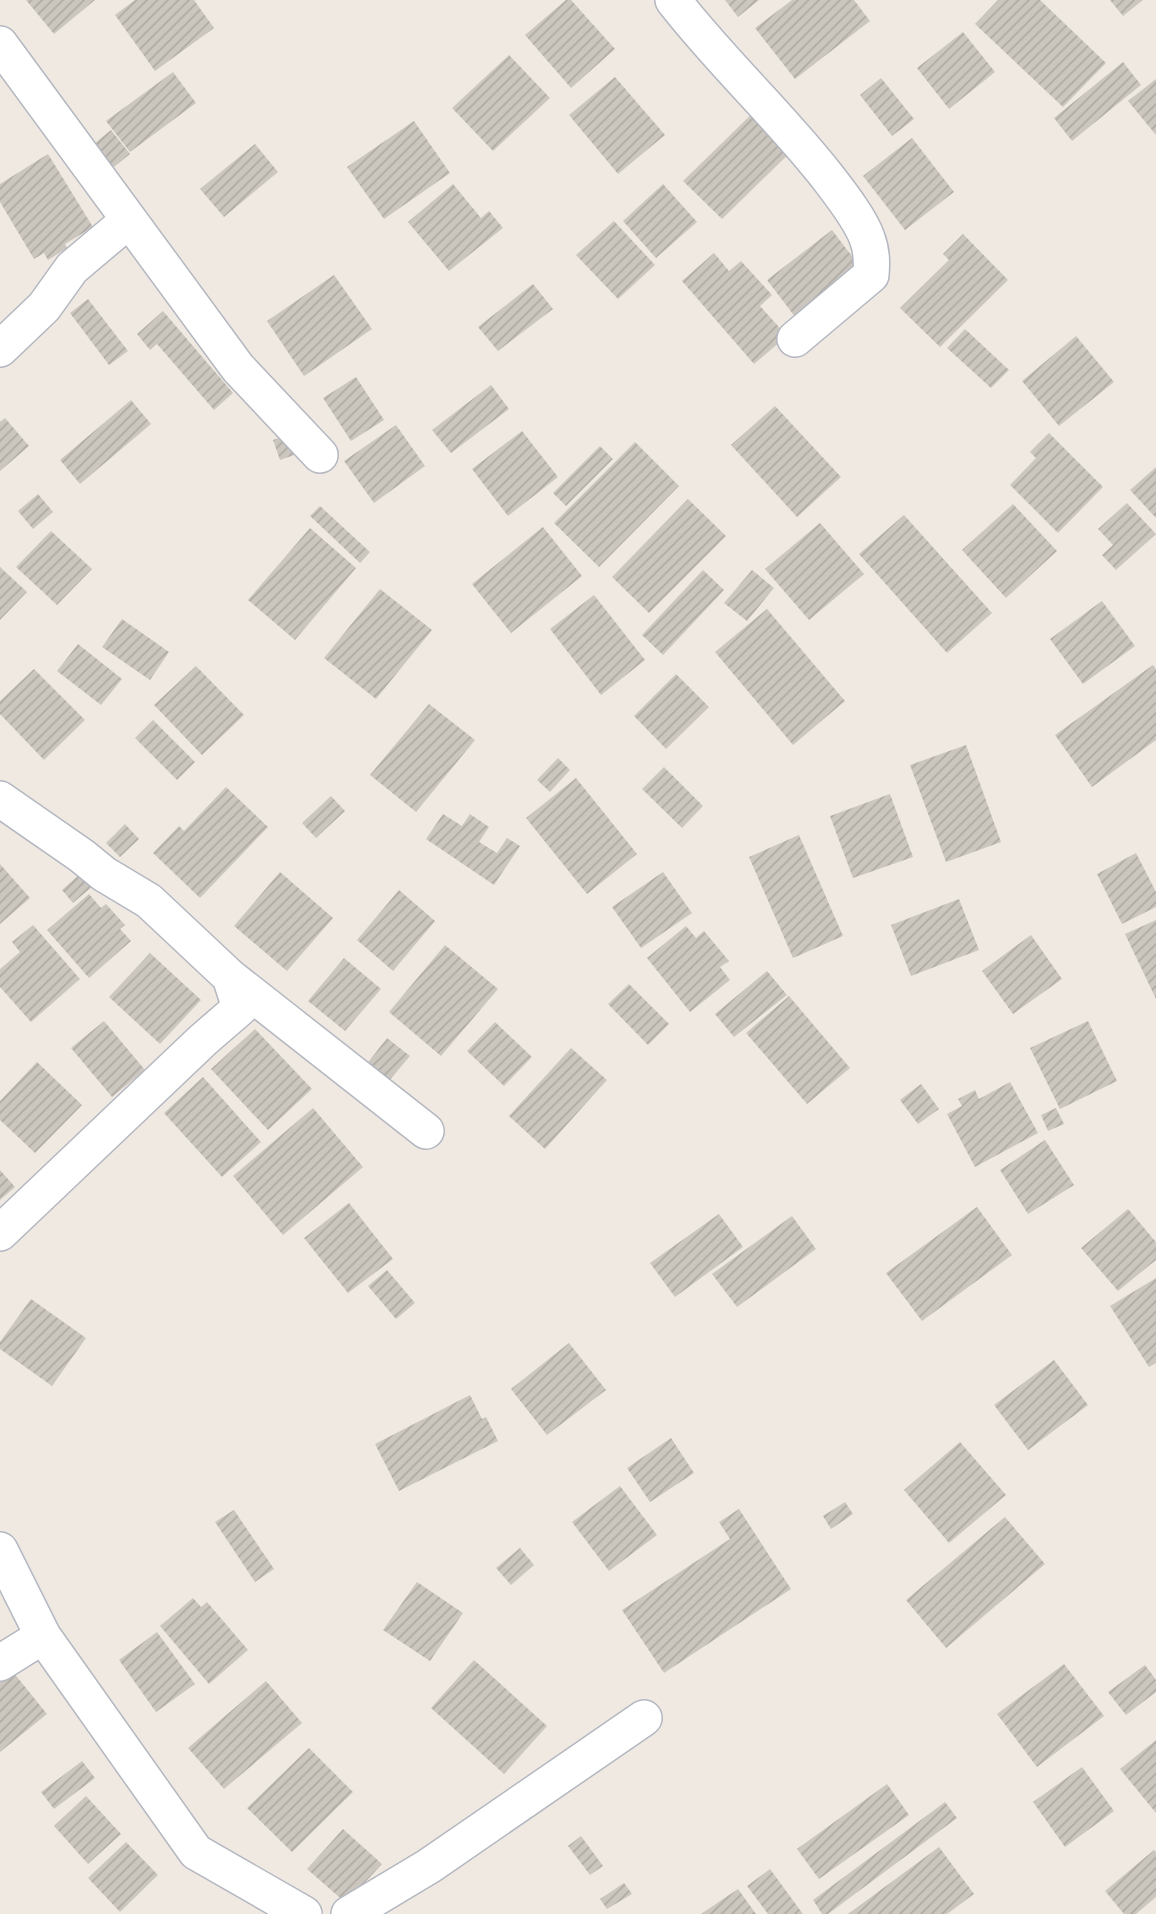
<svg xmlns="http://www.w3.org/2000/svg" width="1156" height="1914" font-family="'Sofia Sans Condensed',sans-serif">
  <defs>
    <pattern id="building-hatch" width="6" height="6" patternUnits="userSpaceOnUse" patternTransform="scale(1.75)"><rect width="6" height="6" fill="#cbc7bf"/><path d="M-1 1l2-2M0 6l6-6M5 7l2-2" fill="none" stroke="#afaba4"/></pattern>
  </defs>
  <rect width="100%" height="100%" fill="#efe9e1"/>
  <path fill="url(#building-hatch)" d="M 26,0 L 95,0 L 54,34 Z
    M 135,0 L 194,0 L 214,28 L 155,71 L 115,15 Z
    M 566,0 L 571,0 L 615,49 L 571,88 L 525,35 Z
    M 725,0 L 759,0 L 738,17 Z
    M 792,0 L 854,0 L 870,21 L 795,79 L 755,28 Z
    M 998,0 L 1040,0 L 1106,63 L 1063,107 L 975,24 Z
    M 1110,0 L 1143,0 L 1123,16 Z
    M 963,32 L 995,72 L 949,109 L 917,68 Z
    M 509,55 L 550,98 L 493,151 L 452,108 Z
    M 1123,62 L 1141,85 L 1072,141 L 1054,118 Z
    M 173,72 L 196,103 L 130,152 L 106,121 Z
    M 615,77 L 665,135 L 618,174 L 569,115 Z
    M 881,78 L 914,119 L 892,136 L 860,95 Z
    M 1156,79 L 1156,135 L 1128,101 Z
    M 758,108 L 797,146 L 722,219 L 683,181 Z
    M 414,121 L 450,173 L 384,219 L 347,167 Z
    M 111,130 L 130,154 L 109,171 L 89,148 Z
    M 912,138 L 954,192 L 905,230 L 863,176 Z
    M 255,144 L 278,172 L 224,217 L 200,189 Z
    M 48,154 L 93,227 L 65,244 L 67,248 L 48,260 L 44,253 L 34,259 L 0,202 L 0,184 Z
    M 453,184 L 481,218 L 489,211 L 503,228 L 449,271 L 408,222 Z
    M 663,184 L 697,222 L 656,258 L 623,221 Z
    M 614,221 L 655,265 L 618,299 L 576,255 Z
    M 832,230 L 864,272 L 799,322 L 767,280 Z
    M 963,234 L 1008,280 L 940,347 L 900,308 L 949,260 L 943,254 Z
    M 714,253 L 729,271 L 741,261 L 772,295 L 760,306 L 787,336 L 754,364 L 682,281 Z
    M 334,275 L 372,329 L 304,376 L 267,321 Z
    M 533,284 L 553,309 L 498,351 L 478,327 Z
    M 88,299 L 128,351 L 109,365 L 70,313 Z
    M 163,311 L 233,393 L 214,410 L 157,344 L 150,350 L 137,334 Z
    M 965,329 L 1009,370 L 991,388 L 947,348 Z
    M 1076,336 L 1114,382 L 1059,426 L 1022,381 Z
    M 356,377 L 384,420 L 351,441 L 323,398 Z
    M 491,385 L 509,409 L 451,453 L 432,430 Z
    M 131,400 L 151,424 L 80,484 L 60,460 Z
    M 775,406 L 841,477 L 797,517 L 731,445 Z
    M 5,418 L 29,446 L 0,471 L 0,422 Z
    M 396,425 L 425,466 L 374,503 L 344,461 Z
    M 522,431 L 558,477 L 508,516 L 472,469 Z
    M 293,433 L 300,453 L 280,460 L 273,440 Z
    M 1049,433 L 1103,487 L 1058,533 L 1010,485 L 1036,458 L 1030,452 Z
    M 635,442 L 679,486 L 599,567 L 554,523 Z
    M 600,446 L 613,459 L 566,506 L 553,493 Z
    M 1156,467 L 1156,518 L 1130,490 Z
    M 38,494 L 53,512 L 33,529 L 18,511 Z
    M 688,499 L 726,536 L 649,613 L 612,577 Z
    M 1127,503 L 1156,534 L 1116,570 L 1102,555 L 1113,545 L 1098,529 Z
    M 1013,504 L 1057,551 L 1006,598 L 962,550 Z
    M 320,506 L 370,552 L 360,563 L 310,516 Z
    M 904,515 L 992,613 L 947,653 L 859,554 Z
    M 820,523 L 864,574 L 809,620 L 765,569 Z
    M 543,527 L 582,576 L 511,633 L 472,584 Z
    M 310,528 L 356,568 L 295,640 L 248,600 Z
    M 51,531 L 92,569 L 57,605 L 16,567 Z
    M 0,567 L 27,592 L 0,620 Z
    M 703,570 L 724,590 L 663,655 L 642,635 Z
    M 752,570 L 774,588 L 747,621 L 724,603 Z
    M 380,589 L 432,630 L 376,699 L 324,658 Z
    M 594,595 L 645,660 L 601,695 L 550,629 Z
    M 1102,601 L 1135,646 L 1083,684 L 1050,639 Z
    M 767,609 L 845,701 L 793,745 L 715,652 Z
    M 122,619 L 169,652 L 150,680 L 102,647 Z
    M 78,644 L 122,679 L 101,705 L 57,671 Z
    M 1153,665 L 1156,669 L 1156,740 L 1092,787 L 1055,735 Z
    M 196,666 L 244,715 L 202,755 L 154,705 Z
    M 34,669 L 85,720 L 44,760 L 0,714 L 0,701 Z
    M 676,674 L 709,707 L 666,749 L 634,716 Z
    M 429,704 L 475,740 L 416,812 L 370,775 Z
    M 153,720 L 195,762 L 177,780 L 135,738 Z
    M 966,745 L 1001,842 L 946,862 L 910,765 Z
    M 558,758 L 570,770 L 550,792 L 537,780 Z
    M 664,767 L 703,806 L 682,828 L 642,789 Z
    M 576,778 L 637,854 L 587,894 L 526,818 Z
    M 226,787 L 268,827 L 200,898 L 153,853 L 179,826 L 184,831 Z
    M 890,794 L 913,857 L 853,878 L 830,816 Z
    M 331,796 L 345,811 L 316,838 L 302,823 Z
    M 443,814 L 462,826 L 470,814 L 489,827 L 479,842 L 497,853 L 507,838 L 520,846 L 494,885 L 426,839 Z
    M 125,824 L 139,839 L 120,857 L 106,843 Z
    M 799,835 L 843,936 L 793,958 L 749,857 Z
    M 1136,853 L 1156,892 L 1156,907 L 1122,924 L 1097,874 Z
    M 0,864 L 30,898 L 0,924 Z
    M 82,872 L 94,885 L 73,903 L 62,890 Z
    M 280,872 L 333,918 L 287,971 L 234,926 Z
    M 663,872 L 692,913 L 641,948 L 612,907 Z
    M 399,890 L 435,921 L 393,971 L 357,940 Z
    M 89,894 L 101,908 L 106,904 L 125,925 L 120,929 L 131,941 L 89,978 L 47,930 Z
    M 959,899 L 979,950 L 911,976 L 891,925 Z
    M 1156,920 L 1156,999 L 1125,934 Z
    M 33,925 L 80,979 L 31,1022 L 0,987 L 0,969 L 20,952 L 12,942 Z
    M 686,926 L 696,938 L 704,931 L 729,961 L 720,967 L 730,980 L 690,1012 L 647,958 Z
    M 1031,935 L 1062,979 L 1013,1014 L 982,971 Z
    M 445,945 L 498,989 L 441,1056 L 389,1012 Z
    M 150,953 L 201,1000 L 160,1044 L 109,997 Z
    M 344,958 L 381,989 L 345,1031 L 308,1001 Z
    M 767,971 L 787,995 L 734,1037 L 715,1014 Z
    M 629,984 L 669,1024 L 648,1045 L 608,1004 Z
    M 789,996 L 850,1068 L 807,1104 L 746,1033 Z
    M 104,1021 L 145,1070 L 112,1097 L 71,1048 Z
    M 1088,1021 L 1117,1081 L 1060,1109 L 1030,1048 Z
    M 495,1022 L 532,1057 L 504,1086 L 467,1051 Z
    M 255,1029 L 312,1089 L 268,1130 L 211,1069 Z
    M 387,1038 L 410,1056 L 388,1082 L 366,1065 Z
    M 571,1048 L 607,1080 L 545,1149 L 509,1116 Z
    M 37,1062 L 82,1105 L 35,1153 L 0,1120 L 0,1101 Z
    M 203,1077 L 261,1142 L 222,1177 L 164,1113 Z
    M 1010,1082 L 1038,1133 L 975,1167 L 947,1114 L 962,1106 L 958,1099 L 975,1090 L 979,1099 Z
    M 921,1084 L 939,1109 L 918,1124 L 900,1100 Z
    M 313,1108 L 363,1167 L 283,1235 L 233,1176 Z
    M 1056,1108 L 1064,1124 L 1048,1131 L 1041,1115 Z
    M 1045,1140 L 1074,1185 L 1028,1214 L 1000,1170 Z
    M 0,1170 L 15,1187 L 0,1200 Z
    M 349,1203 L 393,1259 L 348,1293 L 304,1238 Z
    M 977,1207 L 1012,1255 L 922,1321 L 886,1273 Z
    M 1128,1209 L 1156,1242 L 1156,1260 L 1118,1291 L 1081,1248 Z
    M 719,1214 L 743,1247 L 675,1297 L 650,1263 Z
    M 792,1216 L 816,1249 L 737,1307 L 712,1274 Z
    M 387,1270 L 415,1303 L 396,1319 L 368,1286 Z
    M 1156,1278 L 1156,1363 L 1149,1367 L 1110,1306 Z
    M 31,1299 L 86,1338 L 52,1386 L 0,1349 L 0,1342 Z
    M 569,1343 L 606,1390 L 547,1435 L 511,1389 Z
    M 1054,1360 L 1088,1405 L 1028,1450 L 994,1405 Z
    M 470,1395 L 482,1419 L 486,1417 L 498,1441 L 399,1491 L 375,1444 Z
    M 671,1438 L 694,1473 L 650,1502 L 627,1468 Z
    M 960,1442 L 1006,1495 L 949,1543 L 904,1490 Z
    M 620,1486 L 657,1535 L 609,1571 L 572,1522 Z
    M 845,1502 L 853,1514 L 831,1529 L 823,1516 Z
    M 739,1509 L 791,1589 L 664,1673 L 622,1610 L 730,1539 L 719,1522 Z
    M 234,1510 L 274,1569 L 255,1582 L 215,1522 Z
    M 1005,1517 L 1045,1564 L 946,1648 L 906,1600 Z
    M 520,1548 L 534,1565 L 511,1585 L 496,1568 Z
    M 417,1582 L 463,1613 L 430,1661 L 383,1630 Z
    M 193,1598 L 201,1607 L 207,1602 L 248,1650 L 209,1684 L 160,1626 Z
    M 157,1632 L 195,1684 L 156,1712 L 119,1660 Z
    M 474,1660 L 547,1726 L 504,1774 L 431,1708 Z
    M 1064,1664 L 1104,1716 L 1037,1767 L 997,1714 Z
    M 1145,1665 L 1156,1680 L 1156,1692 L 1126,1715 L 1108,1692 Z
    M 13,1672 L 47,1714 L 0,1752 L 0,1682 Z
    M 266,1681 L 302,1723 L 224,1789 L 188,1748 Z
    M 1156,1740 L 1156,1813 L 1120,1769 Z
    M 309,1748 L 353,1792 L 292,1852 L 247,1808 Z
    M 82,1761 L 95,1778 L 54,1809 L 41,1792 Z
    M 1082,1767 L 1114,1811 L 1065,1847 L 1033,1802 Z
    M 887,1784 L 909,1815 L 819,1879 L 797,1849 Z
    M 86,1796 L 121,1834 L 88,1864 L 54,1826 Z
    M 945,1802 L 957,1818 L 828,1914 L 822,1914 L 813,1900 Z
    M 343,1829 L 382,1864 L 346,1903 L 307,1869 Z
    M 581,1836 L 603,1866 L 590,1875 L 568,1846 Z
    M 126,1842 L 158,1875 L 120,1912 L 88,1878 Z
    M 939,1847 L 974,1894 L 947,1914 L 848,1914 Z
    M 1154,1850 L 1156,1852 L 1156,1897 L 1136,1914 L 1124,1914 L 1105,1891 Z
    M 770,1869 L 803,1914 L 768,1914 L 747,1886 Z
    M 624,1883 L 632,1894 L 607,1909 L 600,1899 Z
    M 738,1889 L 756,1914 L 701,1914 Z"/>
  <g fill="none" stroke-linecap="round" stroke-linejoin="round">
    <defs>
      <path id="street" d="M 673,0 C 721,62 778,114 826,175 C 839,192 860,218 867,238 C 872,251 872,262 871,275 L 795,339
        M 0,44 L 238,368 L 320,455
        M 0,349 L 44,307 L 72,268 L 129,220
        M 0,799 L 82,856 L 104,874 L 149,901 L 230,977 L 240,1008 L 203,1040 L 0,1233
        M 230,977 L 426,1131
        M 0,1550 L 43,1636
        M 0,1663 L 43,1636 L 196,1852 L 304,1914
        M 349,1914 L 429,1866 L 644,1718"/>
    </defs>
    <use href="#street" stroke="#b4b7c1" stroke-width="38"/>
    <use href="#street" stroke="#fff" stroke-width="35"/>
  </g>
</svg>
